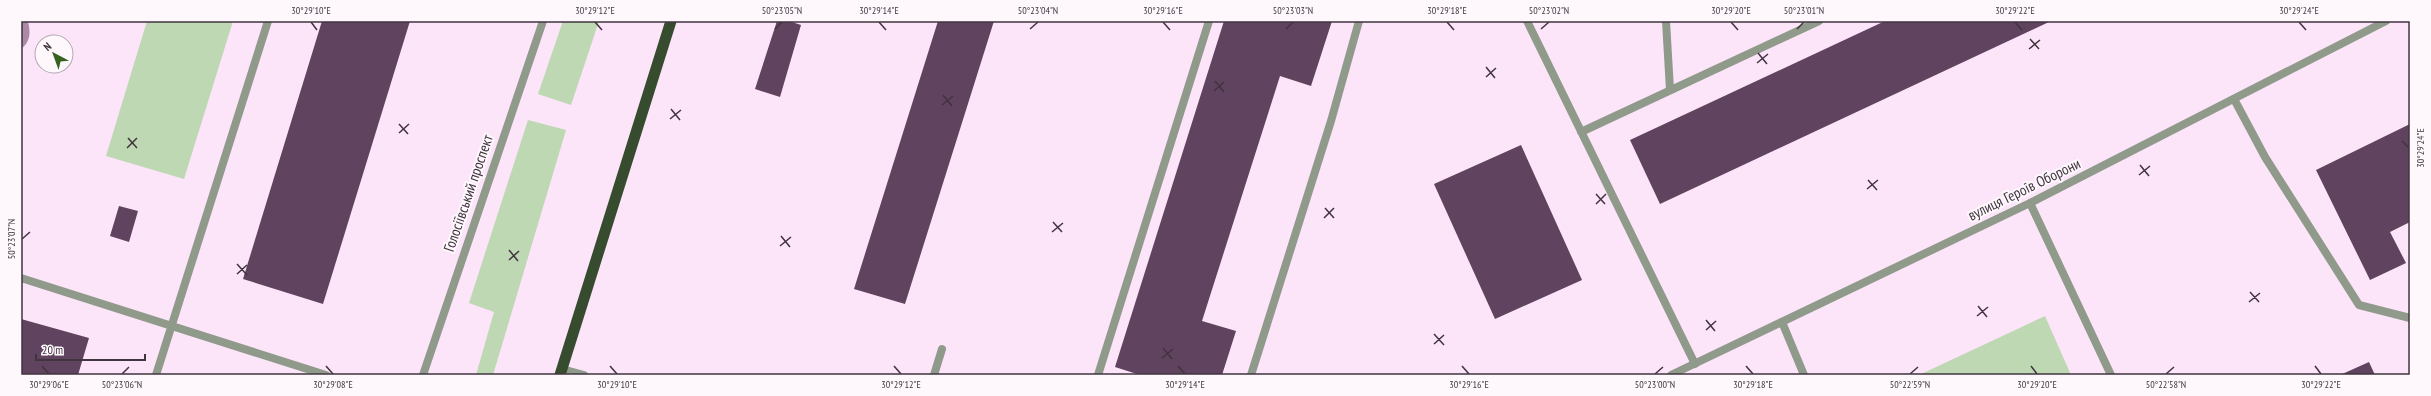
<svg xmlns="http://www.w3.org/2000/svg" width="2431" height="396" font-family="'PT Sans Narrow',sans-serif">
  <rect width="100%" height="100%" fill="#fce4f9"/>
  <path fill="#bed8b4" d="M 147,21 L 233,21 L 184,179 L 106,156 Z
    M 563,21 L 599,21 L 571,105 L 538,94 Z
    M 528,120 L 566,130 L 493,375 L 476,375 L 494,312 L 469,303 Z
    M 2045,316 L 2071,375 L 1919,375 Z"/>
  <path fill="#ab89a7" d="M 21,21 L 28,22 C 31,33 30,42 21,49 Z"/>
  <path fill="#60435e" d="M 322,21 L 410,21 L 323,304 L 243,279 Z
    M 777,21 L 789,21 L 801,25 L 780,97 L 755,89 Z
    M 938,21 L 994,21 L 905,304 L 854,289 Z
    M 1224,21 L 1332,21 L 1311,86 L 1280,76 L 1202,321 L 1236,331 L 1222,375 L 1140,375 L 1115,367 Z
    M 1885,21 L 2051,21 L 1660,204 L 1630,140 Z
    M 2410,124 L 2410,222 L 2390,232 L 2406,263 L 2370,280 L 2316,170 Z
    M 1521,145 L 1582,280 L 1495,319 L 1434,184 Z
    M 119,206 L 138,211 L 129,242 L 110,236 Z
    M 21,319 L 89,338 L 78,375 L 21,375 Z
    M 2369,362 L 2375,375 L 2340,375 Z"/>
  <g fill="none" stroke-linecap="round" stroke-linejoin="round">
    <path stroke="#8f9a8a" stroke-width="8" d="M 1527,21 L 1695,364
      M 1666,21 L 1670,90
      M 2234,99 L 2265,157 L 2359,305 L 2410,318
      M 1581,132 L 1819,21
      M 2030,203 L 2111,375
      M 21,278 L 326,375
      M 1782,322 L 1804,375
      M 156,375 L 268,21
      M 934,375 L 942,349
      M 1098,375 L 1209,21
      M 1251,375 L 1331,121 L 1359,21"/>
    <path stroke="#8f9a8a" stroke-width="8" d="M 423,375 L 543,21"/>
    <path stroke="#8f9a8a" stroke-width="8" d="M 562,369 L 584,375
      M 1671,375 L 2030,203 L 2386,21"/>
    <path stroke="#374c2e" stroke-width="11" d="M 560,375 L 671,21"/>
  </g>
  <path fill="none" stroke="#40343f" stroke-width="1.5" d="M 311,22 L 317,30M 595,22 L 602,30M 879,22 L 886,30M 1163,22 L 1170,30M 1447,22 L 1454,30M 1731,22 L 1738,30M 2015,22 L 2022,30M 2299,22 L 2306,30M 775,29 L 782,22M 1030,29 L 1038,22M 1286,29 L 1293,22M 1541,29 L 1549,22M 1797,29 L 1804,22M 2030,39 L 2039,49M 2029,49 L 2040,40M 1758,53 L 1767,64M 1757,63 L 1768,54M 1486,67 L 1495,78M 1486,77 L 1496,68M 1215,81 L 1224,92M 1214,91 L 1224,82M 943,95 L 952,106M 942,105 L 953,96M 671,109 L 680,120M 670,119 L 681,110M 399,124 L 408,134M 399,133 L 409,124M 128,138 L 137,148M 2402,141 L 2409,148M 127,148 L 137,138M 2140,165 L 2149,176M 2139,175 L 2150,166M 1868,180 L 1877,190M 1867,189 L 1878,180M 1596,194 L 1605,204M 1596,204 L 1606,194M 1325,208 L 1334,218M 1324,218 L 1334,208M 1053,222 L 1062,232M 1052,232 L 1063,223M 781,236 L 790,247M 22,239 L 30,232M 780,246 L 791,237M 509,250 L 518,261M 509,260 L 519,251M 237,264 L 247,275M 237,274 L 247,265M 2250,292 L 2259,302M 2249,302 L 2260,293M 1978,306 L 1987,317M 1977,316 L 1988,307M 1706,320 L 1715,331M 1706,330 L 1716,321M 1434,334 L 1444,345M 1434,344 L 1444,335M 1163,348 L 1172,359M 1162,358 L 1173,349M 42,366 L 49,374M 326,366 L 333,374M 610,366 L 617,374M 894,366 L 901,374M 1178,366 L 1185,374M 1462,366 L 1469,374M 1746,366 L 1753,374M 2031,366 L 2037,374M 2315,366 L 2321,374M 122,374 L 129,367M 1655,374 L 1663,367M 1910,374 L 1918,367M 2166,374 L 2174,367"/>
  <g text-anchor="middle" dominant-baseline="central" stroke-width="4" stroke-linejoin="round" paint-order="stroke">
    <g font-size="15" fill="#40343f" stroke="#fef8fd">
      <text transform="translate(2024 189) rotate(-26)">вулиця Героїв Оборони</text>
      <text transform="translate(468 193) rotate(-71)">Голосіївський проспект</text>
    </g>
  </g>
  <rect width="2431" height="396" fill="none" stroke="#fef8fd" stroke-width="44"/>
  <g transform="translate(54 54) rotate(319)"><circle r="19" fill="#fef8fd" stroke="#b2aab1"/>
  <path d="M0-3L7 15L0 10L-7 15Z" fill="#376321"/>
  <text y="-6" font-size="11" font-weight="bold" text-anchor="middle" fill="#40343f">N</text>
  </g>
  <path d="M36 354v6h109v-6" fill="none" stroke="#40343f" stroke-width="2"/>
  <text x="42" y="354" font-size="12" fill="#40343f" stroke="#fef8fd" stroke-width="3" paint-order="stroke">20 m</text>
  <rect x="22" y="22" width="2387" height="352" fill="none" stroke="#40343f" stroke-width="1.5"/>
  <g font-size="10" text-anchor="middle" fill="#40343f">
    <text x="311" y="14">30°29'10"E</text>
    <text x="595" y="14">30°29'12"E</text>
    <text x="782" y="14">50°23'05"N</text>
    <text x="879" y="14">30°29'14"E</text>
    <text x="1038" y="14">50°23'04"N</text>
    <text x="1163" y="14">30°29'16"E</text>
    <text x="1293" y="14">50°23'03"N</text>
    <text x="1447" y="14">30°29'18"E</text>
    <text x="1549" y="14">50°23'02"N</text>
    <text x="1731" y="14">30°29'20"E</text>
    <text x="1804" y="14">50°23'01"N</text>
    <text x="2015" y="14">30°29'22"E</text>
    <text x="2299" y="14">30°29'24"E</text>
    <text transform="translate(2420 148) rotate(-90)" y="4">30°29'24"E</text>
    <text transform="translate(11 239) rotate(-90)" y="4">50°23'07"N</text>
    <text x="49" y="388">30°29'06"E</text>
    <text x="122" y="388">50°23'06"N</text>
    <text x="333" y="388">30°29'08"E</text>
    <text x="617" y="388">30°29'10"E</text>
    <text x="901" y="388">30°29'12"E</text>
    <text x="1185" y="388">30°29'14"E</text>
    <text x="1469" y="388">30°29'16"E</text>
    <text x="1655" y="388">50°23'00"N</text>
    <text x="1753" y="388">30°29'18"E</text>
    <text x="1910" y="388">50°22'59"N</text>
    <text x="2037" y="388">30°29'20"E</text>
    <text x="2166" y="388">50°22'58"N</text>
    <text x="2321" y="388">30°29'22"E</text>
  </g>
</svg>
